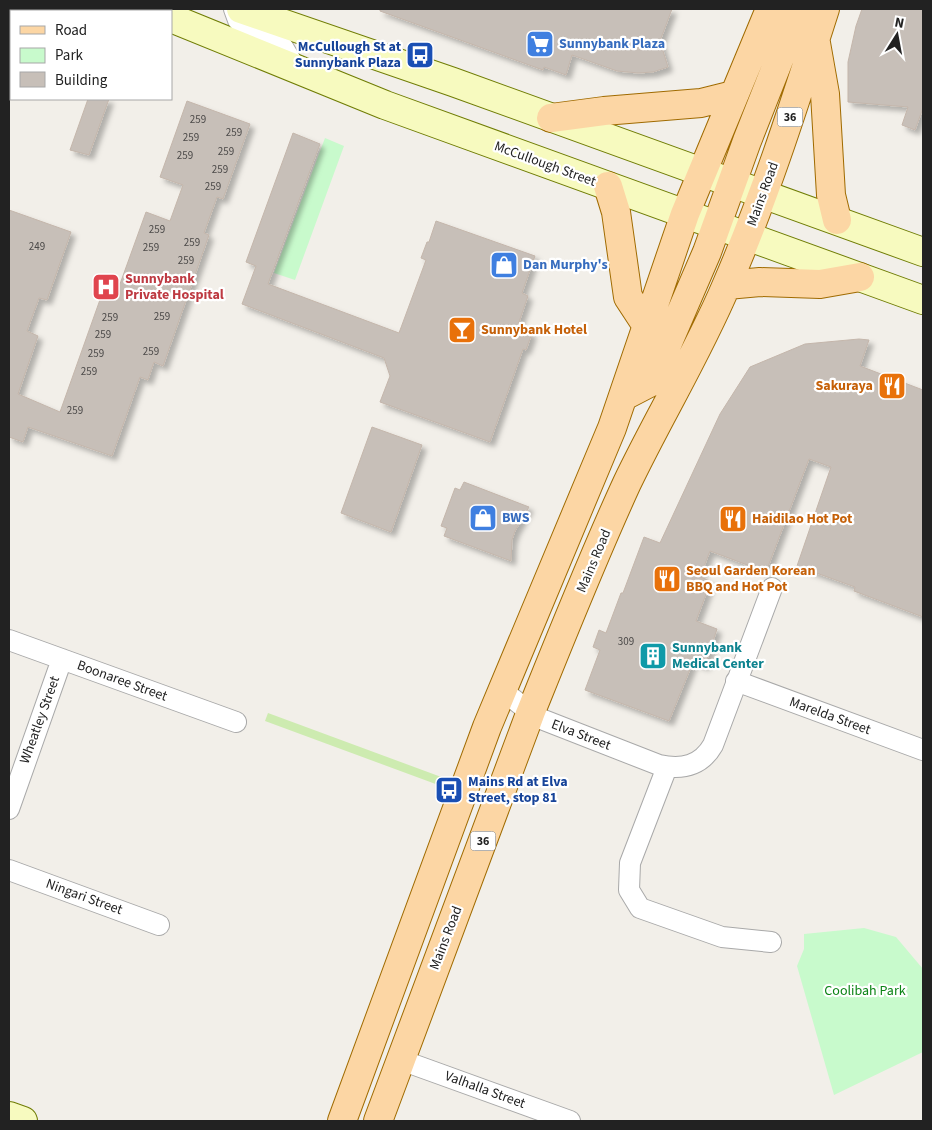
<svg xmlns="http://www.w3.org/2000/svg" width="932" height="1130" font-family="'Source Sans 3',sans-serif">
  <defs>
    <filter id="shadow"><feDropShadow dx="4.5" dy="4.5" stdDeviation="2.5" flood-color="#0004"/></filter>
  </defs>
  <rect width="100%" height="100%" fill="#f2efe9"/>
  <path fill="#cdebb0" d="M 268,713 L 444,778 L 441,786 L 265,721 Z"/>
  <path fill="#c8facc" d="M 325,138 L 344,146 L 295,280 L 274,273 Z
    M 864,928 L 896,937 L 923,969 L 923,1052 L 834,1095 L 797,966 L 804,949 L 804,934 Z"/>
  <path fill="#c7bfb8" stroke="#c4b6ab" filter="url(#shadow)" d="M 380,9 L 672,9 L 660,41 L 668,67 L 653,72 L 638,73 L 617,71 L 572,55 L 566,75 L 544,67 L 543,70 L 380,11 Z
    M 862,9 L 923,9 L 923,108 L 915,130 L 902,125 L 908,107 L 848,102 L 848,62 L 856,26 Z
    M 88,99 L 109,99 L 89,155 L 70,150 Z
    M 187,101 L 250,124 L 223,199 L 217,197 L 204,233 L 209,235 L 163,366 L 154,362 L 148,380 L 140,377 L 112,456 L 28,427 L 23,442 L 9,437 L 9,210 L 71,232 L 47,300 L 39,298 L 27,331 L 38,336 L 18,394 L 60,412 L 107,280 L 120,284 L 146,212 L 170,221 L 183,185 L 160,177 Z
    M 293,133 L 320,144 L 268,284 L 399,333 L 426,260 L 421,258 L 427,242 L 429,242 L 436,221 L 535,256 L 522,293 L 528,296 L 517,328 L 532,333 L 526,350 L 523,349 L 490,442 L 380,402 L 390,376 L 384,358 L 242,304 L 256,266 L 246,262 Z
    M 859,339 L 869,340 L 860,366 L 923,390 L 923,617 L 854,591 L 855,587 L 797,566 L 831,467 L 809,459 L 766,572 L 710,551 L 700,577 L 711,581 L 696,621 L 717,629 L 705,666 L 693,662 L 669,721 L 585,690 L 600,650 L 593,647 L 599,630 L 606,633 L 621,593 L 623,593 L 644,537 L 660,543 L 720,414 L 750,367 L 805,344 Z
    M 372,427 L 422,445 L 391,532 L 341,513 Z
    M 464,482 L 529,507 L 515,531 L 512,540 L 511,561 L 444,536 L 447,528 L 441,526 L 455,488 L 460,490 Z"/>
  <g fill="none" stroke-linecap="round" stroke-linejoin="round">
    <defs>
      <path id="street" d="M 234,9 L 238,20 L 246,29 L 254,35 L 283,47 L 296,69
        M 9,640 L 236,722
        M 736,681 L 923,750
        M 502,690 L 536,717 L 659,765 C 682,770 701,766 713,745 L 772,588
        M 667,767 L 630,863 L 629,890 L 640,908 L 722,937 L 771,942
        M 9,809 L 62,659
        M 9,870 L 159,925
        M 401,1060 L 570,1121"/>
      <path id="secondary" d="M 150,9 L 155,11
        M 241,9 L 453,82 L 923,252
        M 171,18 L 385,105 L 923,300
        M 9,1116 L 23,1121"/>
      <path id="primary" d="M 816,43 L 825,94 L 831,195 L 837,220
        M 551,118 L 604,111 L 701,103 L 733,95
        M 608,186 L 616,212 L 628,297 L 647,326
        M 727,285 L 760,282 L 820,284 L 860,277
        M 624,396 L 651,382 L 707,252 L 747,141 L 799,9
        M 342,1121 L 487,727 L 612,428 L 685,214 L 770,9
        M 378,1121 L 530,714 C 561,637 592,559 627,483 C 659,416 698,353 727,284 C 766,194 795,102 825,9"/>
    </defs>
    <use href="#street" stroke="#a9a9a9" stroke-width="22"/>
    <use href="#secondary" stroke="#707d05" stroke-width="30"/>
    <use href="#primary" stroke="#a06b00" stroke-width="30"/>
    <use href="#street" stroke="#fff" stroke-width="20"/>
    <use href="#secondary" stroke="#f7fabf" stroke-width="28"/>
    <use href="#primary" stroke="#fcd6a4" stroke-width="28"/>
  </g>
  <defs>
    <symbol id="supermarket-square" viewBox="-11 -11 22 22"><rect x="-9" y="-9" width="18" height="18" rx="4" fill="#3f7fe0" stroke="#fff"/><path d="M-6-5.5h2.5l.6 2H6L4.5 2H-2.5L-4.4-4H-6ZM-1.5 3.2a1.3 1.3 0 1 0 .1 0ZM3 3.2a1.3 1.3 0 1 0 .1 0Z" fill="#fff"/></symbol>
    <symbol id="bus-square" viewBox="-11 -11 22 22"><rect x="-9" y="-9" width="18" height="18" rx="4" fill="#1a4fb4" stroke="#fff"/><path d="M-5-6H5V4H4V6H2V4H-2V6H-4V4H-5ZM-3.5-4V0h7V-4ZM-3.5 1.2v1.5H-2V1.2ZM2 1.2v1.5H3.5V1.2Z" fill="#fff"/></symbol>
    <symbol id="shop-square" viewBox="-11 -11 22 22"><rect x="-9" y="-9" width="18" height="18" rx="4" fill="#3f7fe0" stroke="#fff"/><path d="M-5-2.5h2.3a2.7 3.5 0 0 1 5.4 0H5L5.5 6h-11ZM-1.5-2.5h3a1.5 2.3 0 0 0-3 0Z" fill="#fff"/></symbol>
    <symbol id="hospital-square" viewBox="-11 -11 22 22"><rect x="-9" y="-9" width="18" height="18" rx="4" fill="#e0444e" stroke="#fff"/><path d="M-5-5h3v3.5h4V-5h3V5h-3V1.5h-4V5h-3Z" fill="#fff"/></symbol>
    <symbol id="bar-square" viewBox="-11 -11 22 22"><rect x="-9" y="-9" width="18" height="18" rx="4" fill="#e8710a" stroke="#fff"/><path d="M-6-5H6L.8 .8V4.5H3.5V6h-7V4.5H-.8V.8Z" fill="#fff"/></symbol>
    <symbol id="restaurant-square" viewBox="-11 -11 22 22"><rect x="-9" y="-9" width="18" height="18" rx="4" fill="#e8710a" stroke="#fff"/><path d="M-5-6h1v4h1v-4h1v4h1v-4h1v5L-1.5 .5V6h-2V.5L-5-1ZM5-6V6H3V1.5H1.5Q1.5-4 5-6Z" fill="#fff"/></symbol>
    <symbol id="building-square" viewBox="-11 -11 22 22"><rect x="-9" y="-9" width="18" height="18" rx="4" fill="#0f9aa8" stroke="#fff"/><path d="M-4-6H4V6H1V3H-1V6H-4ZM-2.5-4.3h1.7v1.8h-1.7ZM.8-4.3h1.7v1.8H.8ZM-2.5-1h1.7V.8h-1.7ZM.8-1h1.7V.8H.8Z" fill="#fff"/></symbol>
  </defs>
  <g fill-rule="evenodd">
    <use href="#supermarket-square" x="524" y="28" width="32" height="32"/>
    <use href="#bus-square" x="404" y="39" width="32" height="32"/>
    <use href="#shop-square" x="488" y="249" width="32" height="32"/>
    <use href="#hospital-square" x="90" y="271" width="32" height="32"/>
    <use href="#bar-square" x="446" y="314" width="32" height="32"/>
    <use href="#restaurant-square" x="876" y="370" width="32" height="32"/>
    <use href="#shop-square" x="467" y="502" width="32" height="32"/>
    <use href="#restaurant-square" x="717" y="503" width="32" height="32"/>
    <use href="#restaurant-square" x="651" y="563" width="32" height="32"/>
    <use href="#building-square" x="637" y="640" width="32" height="32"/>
    <use href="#bus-square" x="433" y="774" width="32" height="32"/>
  </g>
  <g text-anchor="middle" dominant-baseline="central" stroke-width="4.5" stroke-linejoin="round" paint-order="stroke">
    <g font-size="11" fill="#4b4948">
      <text x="198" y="119">259</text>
      <text x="234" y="132">259</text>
      <text x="191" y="137">259</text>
      <text x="226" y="151">259</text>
      <text x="185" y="155">259</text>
      <text x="220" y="169">259</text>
      <text x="213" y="186">259</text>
      <text x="157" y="229">259</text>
      <text x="192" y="242">259</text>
      <text x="37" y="246">249</text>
      <text x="151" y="247">259</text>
      <text x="186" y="260">259</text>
      <text x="162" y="316">259</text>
      <text x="110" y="317">259</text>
      <text x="103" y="334">259</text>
      <text x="151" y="351">259</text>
      <text x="96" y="353">259</text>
      <text x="89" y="371">259</text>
      <text x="75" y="410">259</text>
      <text x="626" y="641">309</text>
    </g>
    <g fill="#fff" stroke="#646464" stroke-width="1">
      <rect x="777.5" y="107.5" width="25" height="19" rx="4"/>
      <rect x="470.5" y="831.5" width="25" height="19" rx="4"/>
    </g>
    <g font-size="12" font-weight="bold" fill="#222">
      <text x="790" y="117">36</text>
      <text x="483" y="841">36</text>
    </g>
    <g font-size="14" font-weight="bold" fill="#366cbe" stroke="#fff" text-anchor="start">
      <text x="559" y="44">Sunnybank Plaza</text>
      <text x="523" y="265">Dan Murphy's</text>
      <text x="502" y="518">BWS</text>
    </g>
    <g font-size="14" font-weight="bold" fill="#164399" stroke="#fff" text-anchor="end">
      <text x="401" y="47">McCullough St at<tspan x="401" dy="16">Sunnybank Plaza</tspan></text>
      <text x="468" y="782" text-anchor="start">Mains Rd at Elva<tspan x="468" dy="16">Street, stop 81</tspan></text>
    </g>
    <g font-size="14" fill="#222" stroke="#fff">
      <text transform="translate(545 164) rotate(20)">McCullough Street</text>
      <text transform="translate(763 194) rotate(-70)">Mains Road</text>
      <text transform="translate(594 561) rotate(-67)">Mains Road</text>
      <text transform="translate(122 681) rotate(20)">Boonaree Street</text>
      <text transform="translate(830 716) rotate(20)">Marelda Street</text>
      <text transform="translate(40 720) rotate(-70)">Wheatley Street</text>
      <text transform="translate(581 735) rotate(21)">Elva Street</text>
      <text transform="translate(84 897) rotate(20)">Ningari Street</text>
      <text transform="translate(446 938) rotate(-69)">Mains Road</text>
      <text transform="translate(485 1090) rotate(20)">Valhalla Street</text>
    </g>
    <g font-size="14" font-weight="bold" fill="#be3a42" stroke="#fff" text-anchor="start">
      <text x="125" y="279">Sunnybank<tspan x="125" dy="16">Private Hospital</tspan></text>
    </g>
    <g font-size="14" font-weight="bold" fill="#c56008" stroke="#fff" text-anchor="start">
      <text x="481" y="330">Sunnybank Hotel</text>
      <text x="873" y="386" text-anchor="end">Sakuraya</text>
      <text x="752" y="519">Haidilao Hot Pot</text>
      <text x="686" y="571">Seoul Garden Korean<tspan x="686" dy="16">BBQ and Hot Pot</tspan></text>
    </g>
    <g font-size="14" font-weight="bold" fill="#0d838f" stroke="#fff" text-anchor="start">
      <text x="672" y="648">Sunnybank<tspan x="672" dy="16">Medical Center</tspan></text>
    </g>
    <g font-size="14" fill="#0c8416" stroke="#fff">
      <text x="865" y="991">Coolibah Park</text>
    </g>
  </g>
  <rect width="932" height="1130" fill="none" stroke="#222222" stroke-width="20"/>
  <rect x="10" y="10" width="162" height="90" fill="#ffffff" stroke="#a7a7a7"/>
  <rect x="20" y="26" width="25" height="8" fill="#fcd6a4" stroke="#a7a7a7"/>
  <text x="55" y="35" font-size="15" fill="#222222">Road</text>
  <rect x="20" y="48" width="25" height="15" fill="#c8facc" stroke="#a7a7a7"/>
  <text x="55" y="60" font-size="15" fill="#222222">Park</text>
  <rect x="20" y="72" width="25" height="15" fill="#c7bfb8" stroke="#a7a7a7"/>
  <text x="55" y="85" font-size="15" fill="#222222">Building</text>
  <g transform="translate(897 35) rotate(11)" stroke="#ffffff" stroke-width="4" paint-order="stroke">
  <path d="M0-4L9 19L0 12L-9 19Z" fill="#222222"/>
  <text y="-8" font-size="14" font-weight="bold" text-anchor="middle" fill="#222222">N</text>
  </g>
</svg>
